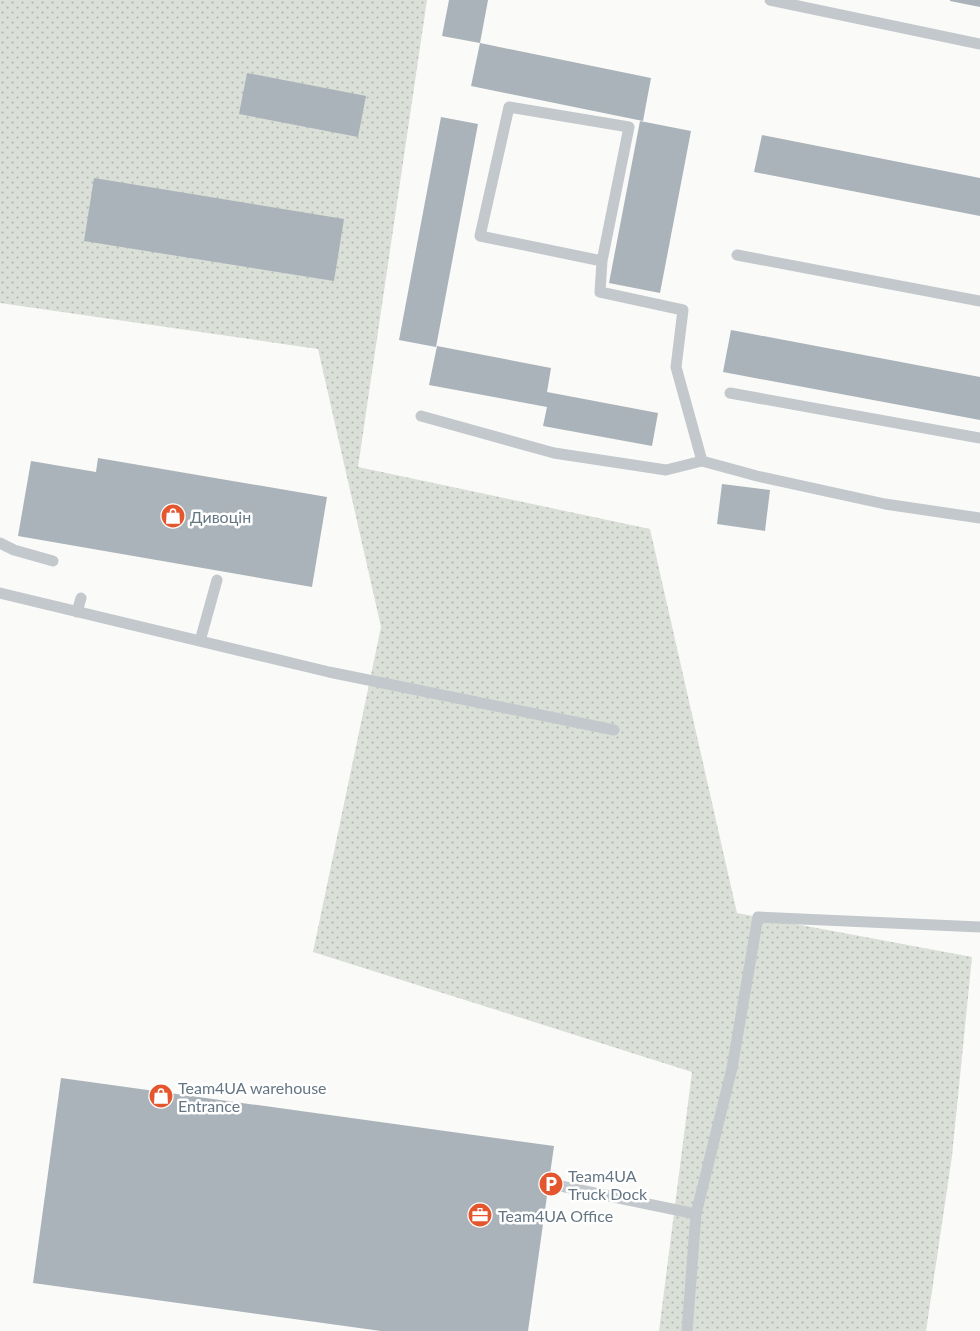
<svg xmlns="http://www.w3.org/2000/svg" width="980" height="1331" font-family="Lato,sans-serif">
  <defs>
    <pattern id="grass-dots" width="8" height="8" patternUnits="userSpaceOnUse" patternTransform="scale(1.25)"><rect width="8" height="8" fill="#dadfd7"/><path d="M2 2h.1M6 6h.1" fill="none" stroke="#b4b9b4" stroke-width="1.8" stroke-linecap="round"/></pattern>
  </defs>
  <rect width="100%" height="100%" fill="#fafaf8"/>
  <path fill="url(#grass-dots)" d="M 0,0 L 427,0 L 358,467 L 650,529 L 737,913 L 972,957 L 952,1156 L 926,1331 L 659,1331 L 692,1072 L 313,952 L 381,627 L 318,349 L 0,303 Z"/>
  <path fill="#aab3b9" d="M 449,0 L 488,0 L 480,43 L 442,36 Z
    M 950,0 L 980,0 L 980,7 L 950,1 Z
    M 480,43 L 651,78 L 643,121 L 471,86 Z
    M 247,73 L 366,96 L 358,137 L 239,114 Z
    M 441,117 L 478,124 L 436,347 L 399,340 Z
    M 640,121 L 691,131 L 660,293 L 609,283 Z
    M 762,135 L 980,178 L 980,216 L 754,172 Z
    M 94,178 L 344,219 L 334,281 L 84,241 Z
    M 731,330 L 980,377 L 980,420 L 723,372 Z
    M 437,346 L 551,368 L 547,392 L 658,413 L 652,446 L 543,426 L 547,407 L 429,385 Z
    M 98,458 L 327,497 L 312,587 L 18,536 L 31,461 L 96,472 Z
    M 722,484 L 770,490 L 765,531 L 717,524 Z
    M 61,1078 L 554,1146 L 528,1331 L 381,1331 L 33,1283 Z"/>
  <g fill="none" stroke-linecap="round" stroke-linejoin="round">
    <path stroke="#c3c8cc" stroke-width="11" d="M 770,0 L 980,44
      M 737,255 L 980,301
      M 602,261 L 480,236 L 509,107 L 629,127 L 602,261 L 600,292 L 683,310 L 676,367 L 702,461
      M 730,393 L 980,438
      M 421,416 L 554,453 L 666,470 L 702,461 L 757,476 L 885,504 L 980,518
      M 0,543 L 14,550 L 53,561
      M 0,593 L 329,672 L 614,730
      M 77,612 L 81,598
      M 200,641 L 217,580
      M 551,1184 L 696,1214 L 732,1068 L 758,917 L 980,927
      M 687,1331 L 696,1214"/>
  </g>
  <defs>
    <symbol id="shop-disc" viewBox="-11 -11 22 22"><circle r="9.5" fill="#e4572e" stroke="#fff"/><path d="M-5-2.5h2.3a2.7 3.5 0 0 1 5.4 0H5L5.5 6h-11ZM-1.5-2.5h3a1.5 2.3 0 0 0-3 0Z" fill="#fff"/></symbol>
    <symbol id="parking-disc" viewBox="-11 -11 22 22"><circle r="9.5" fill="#e4572e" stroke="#fff"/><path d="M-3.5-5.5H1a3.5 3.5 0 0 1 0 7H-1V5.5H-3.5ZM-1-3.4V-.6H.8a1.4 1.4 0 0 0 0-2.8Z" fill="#fff"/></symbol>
    <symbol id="office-disc" viewBox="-11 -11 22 22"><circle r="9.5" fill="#e4572e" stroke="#fff"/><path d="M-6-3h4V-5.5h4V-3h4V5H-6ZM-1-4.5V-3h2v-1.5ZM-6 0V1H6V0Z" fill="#fff"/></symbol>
  </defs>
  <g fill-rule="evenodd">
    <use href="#shop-disc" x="159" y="502" width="28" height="28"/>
    <use href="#shop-disc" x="147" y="1082" width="28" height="28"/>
    <use href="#parking-disc" x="537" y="1170" width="28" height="28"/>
    <use href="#office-disc" x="466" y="1201" width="28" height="28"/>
  </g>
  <g text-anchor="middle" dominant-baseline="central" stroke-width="5" stroke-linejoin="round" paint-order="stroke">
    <g font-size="16" fill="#657683" stroke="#fff" text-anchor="start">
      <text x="190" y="516">Дивоцін</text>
      <text x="178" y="1087">Team4UA warehouse<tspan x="178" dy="18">Entrance</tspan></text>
      <text x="568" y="1175">Team4UA<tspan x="568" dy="18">Truck Dock</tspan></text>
      <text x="498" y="1215">Team4UA Office</text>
    </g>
  </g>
</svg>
